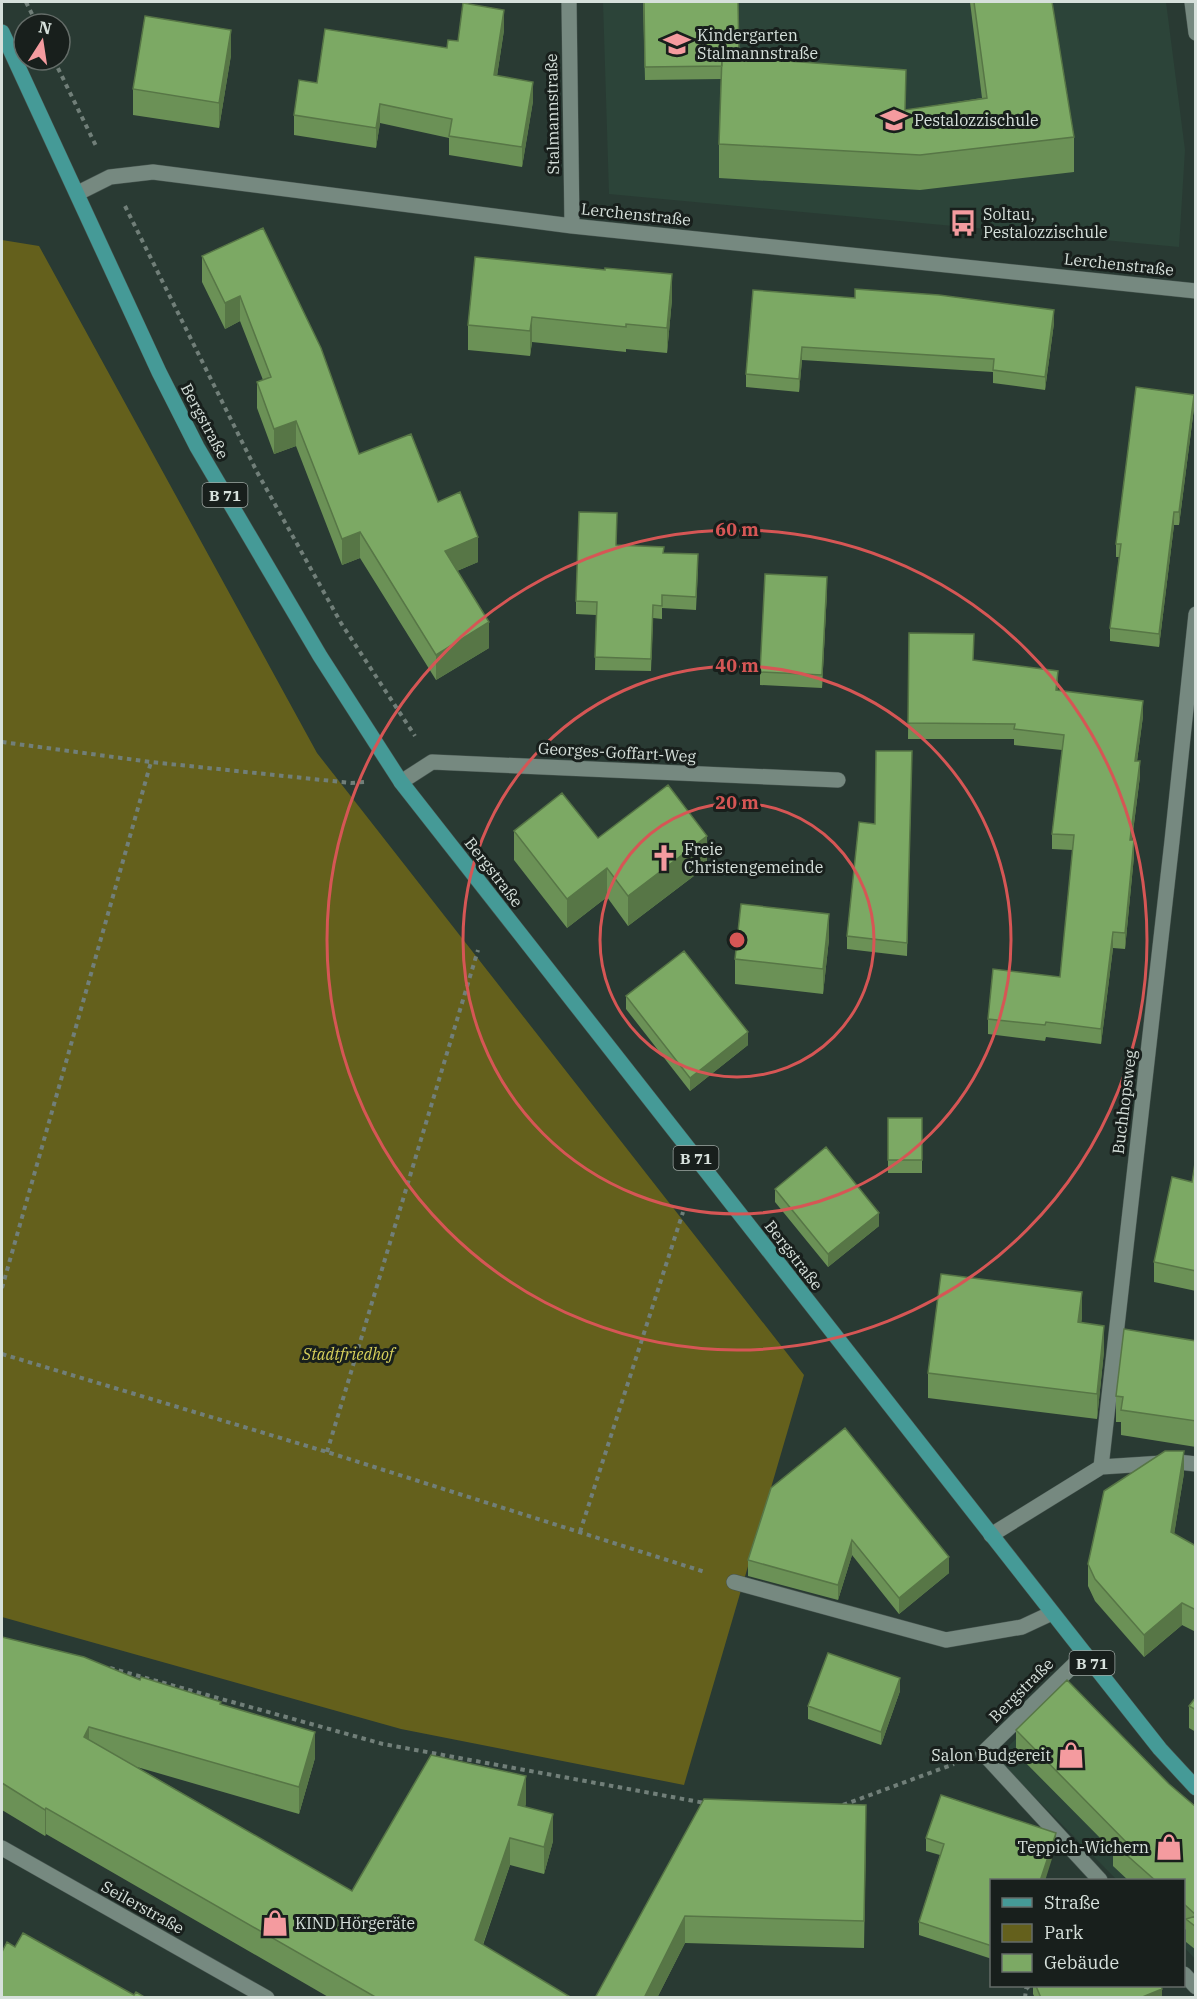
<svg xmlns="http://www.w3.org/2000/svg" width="1197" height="1999" font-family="'IBM Plex Serif',serif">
  <rect width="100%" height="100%" fill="#293a33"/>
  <path fill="#2c4439" d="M 603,2 L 1166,2 L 1185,150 L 1179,247 L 609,194 Z
    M 1061,1696 L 1195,1822 L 1195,1959 L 1184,1947 L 1184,1880 L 1117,1880 L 996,1758 Z"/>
  <path fill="#64601c" d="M 2,240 L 39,246 L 317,753 L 804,1375 L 684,1785 L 401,1729 L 2,1617 Z"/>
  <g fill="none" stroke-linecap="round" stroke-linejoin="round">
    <defs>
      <path id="lane" d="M 734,1582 L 946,1640 L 1022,1627 L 1052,1613
        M 983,1753 L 1100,1880
        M 1184,1974 L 1196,1987"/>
      <path id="street" d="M 569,2 L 572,226
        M 1192,2 L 1196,33
        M 78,193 L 110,177 L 153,172 L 572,226 L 1196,291
        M 401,782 L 432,762 L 838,780
        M 1101,1467 L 1172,841 L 1196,614
        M 991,1535 L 1101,1467 L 1178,1462 L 1196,1464
        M 983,1753 L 1085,1654
        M 2,1848 L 267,1998"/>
      <path id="primary" d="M 2,32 L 159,372 L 197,447 L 320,656 L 401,782 L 1085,1654 L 1160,1749 L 1196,1788"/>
    </defs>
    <use href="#lane" stroke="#485650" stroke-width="16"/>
    <use href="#street" stroke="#485650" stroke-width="16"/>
    <use href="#primary" stroke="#485650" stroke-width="16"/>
    <path stroke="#717f79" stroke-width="4" stroke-dasharray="4.5 4.5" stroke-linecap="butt" d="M 26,2 L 37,24
      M 54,60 L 97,148
      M 125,206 L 257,472 L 341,623 L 415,736
      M 2,742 L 151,762 L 351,783 L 364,782
      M 2,1288 L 151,762
      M 2,1354 L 327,1452 L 705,1572
      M 327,1452 L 478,950
      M 580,1532 L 683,1212
      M 110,1668 L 383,1744 L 705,1803
      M 843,1805 L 954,1764
      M 1025,1998 L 1026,1989 L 1029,1986"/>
    <use href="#lane" stroke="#768980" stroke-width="15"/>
    <use href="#street" stroke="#768980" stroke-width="15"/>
    <use href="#primary" stroke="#459a97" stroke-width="15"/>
  </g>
  <path fill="#6b9156" d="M 643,2 L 739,58 L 906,110 L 982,98 L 970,2 L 1052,2 L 1074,137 L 1074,172 L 920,190 L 719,178 L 719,144 L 721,79 L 645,80 Z
    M 504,30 L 497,76 L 533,101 L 522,167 L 449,155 L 449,138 L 380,123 L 376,148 L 294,135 L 294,115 L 317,83 L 447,48 L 458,41 Z
    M 231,55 L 219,128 L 133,115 L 133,89 Z
    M 263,228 L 359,454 L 438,502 L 478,562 L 457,571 L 489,648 L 436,680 L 360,558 L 342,565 L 296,446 L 274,454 L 257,408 L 257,382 L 263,380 L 240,321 L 225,329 L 202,282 L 202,256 Z
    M 753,290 L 1054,323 L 1045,390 L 993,383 L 993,372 L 802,360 L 799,392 L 746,387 L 746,374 Z
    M 672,299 L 667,353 L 626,349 L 626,352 L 532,342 L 530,356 L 468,350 L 468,325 Z
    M 1194,408 L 1179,525 L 1174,525 L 1159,647 L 1110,641 L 1110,628 L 1119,557 L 1116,557 L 1116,544 Z
    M 617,545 L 664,553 L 698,567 L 696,610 L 662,608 L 662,619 L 653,618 L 651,671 L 595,670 L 596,615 L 576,614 L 576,601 Z
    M 827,590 L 822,688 L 760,685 L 760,672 Z
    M 909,633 L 974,660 L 1058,686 L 1057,690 L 1143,716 L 1137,761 L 1140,776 L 1132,840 L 1134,856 L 1125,949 L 1113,948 L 1101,1044 L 1046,1037 L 1045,1041 L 988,1034 L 988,1019 L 1060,977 L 1073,850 L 1052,849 L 1052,834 L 1062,750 L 1014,745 L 1014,739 L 908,739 Z
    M 912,751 L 907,956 L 847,949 L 847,936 L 875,824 Z
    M 514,831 L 598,838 L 707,866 L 628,926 L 607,897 L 567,928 L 514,860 Z
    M 829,939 L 823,994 L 735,984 L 735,959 Z
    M 626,996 L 748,1045 L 690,1091 L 626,1009 Z
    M 888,1118 L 922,1118 L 922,1173 L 888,1173 Z
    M 1196,1157 L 1196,1291 L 1154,1282 L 1154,1262 L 1192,1182 Z
    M 775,1189 L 879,1226 L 828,1267 L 775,1202 Z
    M 1082,1317 L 1081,1323 L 1104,1351 L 1097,1419 L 928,1398 L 928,1373 Z
    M 1196,1341 L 1196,1447 L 1121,1435 L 1121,1422 L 1116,1422 L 1116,1396 Z
    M 1184,1473 L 1174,1534 L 1196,1546 L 1196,1632 L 1182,1625 L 1144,1657 L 1095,1601 L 1088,1586 L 1088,1564 Z
    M 771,1488 L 949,1573 L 899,1614 L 852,1555 L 838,1600 L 748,1576 L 748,1560 Z
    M 2,1637 L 221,1704 L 315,1758 L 299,1814 L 137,1767 L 352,1891 L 526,1803 L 525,1807 L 553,1841 L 544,1874 L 510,1865 L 483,1945 L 572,1998 L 330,1998 L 46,1834 L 45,1836 L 2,1810 Z
    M 900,1691 L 881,1745 L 808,1719 L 808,1706 Z
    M 1196,1697 L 1196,1732 L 1189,1728 L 1189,1706 Z
    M 1016,1730 L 1169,1784 L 1196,1807 L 1196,1950 L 1186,1942 L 1186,1930 L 1184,1928 L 1184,1881 L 1129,1881 L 1113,1866 L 1113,1851 L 1016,1753 Z
    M 704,1799 L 866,1832 L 864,1948 L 685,1943 L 657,1998 Z
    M 926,1838 L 1056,1846 L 992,1881 L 992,1959 L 919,1935 L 919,1922 L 940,1855 L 926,1851 Z
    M 1033,1986 L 1161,1986 L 1162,1998 L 1035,1998 L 1033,1994 Z"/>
  <path fill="#577646" d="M 504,10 L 504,30 L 494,95 L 494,75 Z
    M 231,30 L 231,55 L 219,128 L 219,103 Z
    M 533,82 L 533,101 L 522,167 L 522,147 Z
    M 380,104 L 380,123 L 376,148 L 376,128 Z
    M 672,274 L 672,299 L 667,353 L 667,328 Z
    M 240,296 L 240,321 L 225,329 L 225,303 Z
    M 1054,310 L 1054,323 L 1045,390 L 1045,377 Z
    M 532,317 L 532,342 L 530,356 L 530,331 Z
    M 802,347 L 802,360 L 799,392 L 799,379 Z
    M 1194,395 L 1194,408 L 1179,525 L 1179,512 Z
    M 296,421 L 296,446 L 274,454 L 274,429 Z
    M 1174,512 L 1174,525 L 1159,647 L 1159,634 Z
    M 360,532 L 360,558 L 342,565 L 342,539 Z
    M 478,537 L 478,562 L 445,576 L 445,551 Z
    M 827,577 L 827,590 L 822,688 L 822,675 Z
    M 489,622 L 489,648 L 436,680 L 436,655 Z
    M 1058,671 L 1058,686 L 1056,705 L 1056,690 Z
    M 1143,701 L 1143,716 L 1135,776 L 1135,761 Z
    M 1140,761 L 1140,776 L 1130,855 L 1130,840 Z
    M 707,836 L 707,866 L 628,926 L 628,896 Z
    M 1134,840 L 1134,856 L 1125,949 L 1125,933 Z
    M 607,868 L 607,897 L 567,928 L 567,899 Z
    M 829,914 L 829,939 L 823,994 L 823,969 Z
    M 1113,932 L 1113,948 L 1101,1044 L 1101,1029 Z
    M 748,1032 L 748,1045 L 690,1091 L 690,1078 Z
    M 879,1213 L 879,1226 L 828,1267 L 828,1254 Z
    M 1082,1292 L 1082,1317 L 1078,1347 L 1078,1322 Z
    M 1104,1326 L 1104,1351 L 1097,1419 L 1097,1394 Z
    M 1184,1451 L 1184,1473 L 1171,1554 L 1171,1532 Z
    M 852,1540 L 852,1555 L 838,1600 L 838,1585 Z
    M 949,1557 L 949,1573 L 899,1614 L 899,1598 Z
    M 1182,1603 L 1182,1625 L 1144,1657 L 1144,1635 Z
    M 900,1678 L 900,1691 L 881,1745 L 881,1732 Z
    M 89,1727 L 89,1753 L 84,1737 Z
    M 315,1732 L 315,1758 L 299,1814 L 299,1787 Z
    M 526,1776 L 526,1803 L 518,1832 L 518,1805 Z
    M 46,1808 L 46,1834 L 45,1836 L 45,1810 Z
    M 553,1814 L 553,1841 L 544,1874 L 544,1847 Z
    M 1056,1833 L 1056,1846 L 1045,1881 L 1040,1881 Z
    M 510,1838 L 510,1865 L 475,1967 L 475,1940 Z
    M 685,1916 L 685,1943 L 657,1998 L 644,1998 Z
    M 1162,1989 L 1162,1998 L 1140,1998 Z"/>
  <path fill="#7ca964" stroke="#577646" stroke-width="1.5" d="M 644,2 L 738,2 L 739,58 L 722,56 L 722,66 L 645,67 Z
    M 974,2 L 1052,2 L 1074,137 L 920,155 L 719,144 L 722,56 L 906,70 L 905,110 L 987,98 Z
    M 463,3 L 504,10 L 494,75 L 533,82 L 522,147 L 449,136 L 452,119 L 380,104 L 376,128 L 294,115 L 299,80 L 317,83 L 325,29 L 447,48 L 448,40 L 458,41 Z
    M 145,16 L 231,30 L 219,103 L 133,89 Z
    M 263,228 L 321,348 L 359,454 L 411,434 L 438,502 L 460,492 L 478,537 L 445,551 L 489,622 L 436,655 L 360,532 L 342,539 L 296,421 L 274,429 L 257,382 L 271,377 L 240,296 L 225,303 L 202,256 Z
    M 475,257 L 605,270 L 605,268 L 672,274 L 667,328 L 626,324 L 626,327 L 532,317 L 530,331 L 468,325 Z
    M 855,289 L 939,295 L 1054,310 L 1045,377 L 993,370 L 994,359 L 802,347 L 799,379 L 746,374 L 753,290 L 855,298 Z
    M 1136,387 L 1194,395 L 1179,512 L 1174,512 L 1159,634 L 1110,628 L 1121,544 L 1116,544 Z
    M 579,512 L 617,513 L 616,545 L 664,547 L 663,553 L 698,554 L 696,597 L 662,595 L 662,606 L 653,605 L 651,659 L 595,657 L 597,602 L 576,601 Z
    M 765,574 L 827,577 L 822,675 L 760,672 Z
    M 909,633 L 974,634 L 973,660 L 1058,671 L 1056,690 L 1143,701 L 1135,761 L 1140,761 L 1130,840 L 1134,840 L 1125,933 L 1113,932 L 1101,1029 L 1046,1022 L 1045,1025 L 988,1019 L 993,969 L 1060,977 L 1074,835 L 1052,834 L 1064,735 L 1014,729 L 1015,724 L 908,723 Z
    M 876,751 L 912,751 L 907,943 L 847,936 L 859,822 L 875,824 Z
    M 668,785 L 707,836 L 628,896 L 607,868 L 567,899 L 514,831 L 562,793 L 598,838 Z
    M 741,904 L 829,914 L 823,969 L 735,959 Z
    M 684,951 L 748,1032 L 690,1078 L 626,996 Z
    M 888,1118 L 922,1118 L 922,1160 L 888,1160 Z
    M 826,1147 L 879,1213 L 828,1254 L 775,1189 Z
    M 1196,1157 L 1196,1271 L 1154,1262 L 1172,1177 L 1192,1182 Z
    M 941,1274 L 1082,1292 L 1078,1322 L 1104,1326 L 1097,1394 L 928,1373 Z
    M 1124,1329 L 1196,1341 L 1196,1421 L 1121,1410 L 1123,1397 L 1116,1396 Z
    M 845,1428 L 949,1557 L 899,1598 L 852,1540 L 838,1585 L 748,1560 L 771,1488 Z
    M 1165,1451 L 1184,1451 L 1171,1532 L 1196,1546 L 1196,1610 L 1182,1603 L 1144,1635 L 1095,1579 L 1088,1564 L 1104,1491 Z
    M 2,1637 L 84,1657 L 140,1680 L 141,1677 L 221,1702 L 220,1704 L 315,1732 L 299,1787 L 89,1727 L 84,1737 L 352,1891 L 431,1755 L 526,1776 L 518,1805 L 553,1814 L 544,1847 L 510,1838 L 475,1940 L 572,1998 L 377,1998 L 46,1808 L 45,1810 L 2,1783 Z
    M 828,1653 L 900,1678 L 881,1732 L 808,1706 Z
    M 1067,1680 L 1169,1784 L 1196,1807 L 1196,1915 L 1184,1904 L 1184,1881 L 1156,1881 L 1113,1843 L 1133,1849 L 1016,1730 Z
    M 1196,1697 L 1196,1710 L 1189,1706 Z
    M 941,1795 L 1056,1833 L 1040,1881 L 992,1881 L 992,1946 L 919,1922 L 944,1844 L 926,1838 Z
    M 704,1799 L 866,1805 L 864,1921 L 685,1916 L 644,1998 L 595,1998 Z
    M 1196,1916 L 1196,1927 L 1186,1919 Z
    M 23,1933 L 134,1995 L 136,1992 L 146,1998 L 2,1998 L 2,1952 L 7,1942 L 15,1947 Z
    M 1036,1986 L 1161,1986 L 1162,1989 L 1140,1998 L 1041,1998 Z"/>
  <g fill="none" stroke="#d65655" stroke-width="3">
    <circle cx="737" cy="940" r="137"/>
    <circle cx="737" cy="940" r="274"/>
    <circle cx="737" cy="940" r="410"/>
  </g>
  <defs>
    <symbol id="school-bare" viewBox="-9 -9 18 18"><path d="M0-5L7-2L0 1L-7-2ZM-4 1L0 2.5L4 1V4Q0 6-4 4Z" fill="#f49b9f" stroke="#181f1c" stroke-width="2.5" paint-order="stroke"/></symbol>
    <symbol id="bus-bare" viewBox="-9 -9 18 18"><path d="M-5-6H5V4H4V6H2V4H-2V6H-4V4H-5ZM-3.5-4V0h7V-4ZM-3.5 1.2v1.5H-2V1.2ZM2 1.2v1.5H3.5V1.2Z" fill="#f49b9f" stroke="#181f1c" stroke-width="2.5" paint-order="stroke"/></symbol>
    <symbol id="church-bare" viewBox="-9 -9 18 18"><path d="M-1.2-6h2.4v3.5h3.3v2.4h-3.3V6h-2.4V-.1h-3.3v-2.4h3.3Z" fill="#f49b9f" stroke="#181f1c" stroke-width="2.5" paint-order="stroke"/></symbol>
    <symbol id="shop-bare" viewBox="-9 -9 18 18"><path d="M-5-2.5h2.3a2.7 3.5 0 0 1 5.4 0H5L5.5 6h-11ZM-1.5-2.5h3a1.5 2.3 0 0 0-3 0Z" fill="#f49b9f" stroke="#181f1c" stroke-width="2.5" paint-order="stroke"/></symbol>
  </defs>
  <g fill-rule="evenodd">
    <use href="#school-bare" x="658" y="25" width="38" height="38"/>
    <use href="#school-bare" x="875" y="101" width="38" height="38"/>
    <use href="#bus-bare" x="944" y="204" width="38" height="38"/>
    <use href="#church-bare" x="645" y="839" width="38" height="38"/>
    <use href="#shop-bare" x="1052" y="1736" width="38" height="38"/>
    <use href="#shop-bare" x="1150" y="1828" width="38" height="38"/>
    <use href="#shop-bare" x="256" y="1904" width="38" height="38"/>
  </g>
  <g text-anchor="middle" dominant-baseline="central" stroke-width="6" stroke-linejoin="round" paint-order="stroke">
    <g fill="#181f1c" stroke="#9da6a2" stroke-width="1.5">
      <rect x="202.5" y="483" width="45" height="24" rx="4.5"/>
      <rect x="673.5" y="1146" width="45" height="24" rx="4.5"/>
      <rect x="1069.5" y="1651" width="45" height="24" rx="4.5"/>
    </g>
    <g font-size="15" font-weight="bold" fill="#d6e0db">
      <text x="225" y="495">B 71</text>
      <text x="696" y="1158">B 71</text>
      <text x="1092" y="1663">B 71</text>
    </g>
    <g font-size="16" fill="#d6e0db" stroke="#181f1c" text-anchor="start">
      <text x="697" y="35">Kindergarten<tspan x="697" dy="18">Stalmannstraße</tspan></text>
      <text x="914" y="120">Pestalozzischule</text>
      <text x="983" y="214">Soltau,<tspan x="983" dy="18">Pestalozzischule</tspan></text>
      <text x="684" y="849">Freie<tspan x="684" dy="18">Christengemeinde</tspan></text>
      <text x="1051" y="1755" text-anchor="end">Salon Budgereit</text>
      <text x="1149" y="1847" text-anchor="end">Teppich-Wichern</text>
      <text x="295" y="1923">KIND Hörgeräte</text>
    </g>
    <g font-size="16" fill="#d6e0db" stroke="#181f1c">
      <text transform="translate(552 114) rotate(-91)">Stalmannstraße</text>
      <text transform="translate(636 214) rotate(6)">Lerchenstraße</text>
      <text transform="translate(1119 264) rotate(6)">Lerchenstraße</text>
      <text transform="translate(205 421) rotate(62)">Bergstraße</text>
      <text transform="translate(617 752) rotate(3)">Georges-Goffart-Weg</text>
      <text transform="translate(494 872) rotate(52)">Bergstraße</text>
      <text transform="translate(1124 1102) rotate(-83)">Buchhopsweg</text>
      <text transform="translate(794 1255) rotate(52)">Bergstraße</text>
      <text transform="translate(1021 1690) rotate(-45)">Bergstraße</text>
      <text transform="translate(143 1907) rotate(29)">Seilerstraße</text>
    </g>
    <g font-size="16" font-style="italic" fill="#d8d15c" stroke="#181f1c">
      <text x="348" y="1354">Stadtfriedhof</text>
    </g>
  </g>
  <circle cx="737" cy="940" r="9" fill="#d65655" stroke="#181f1c" stroke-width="3"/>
  <g font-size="18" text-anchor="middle" font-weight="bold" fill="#d65655" stroke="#181f1c" stroke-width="6" stroke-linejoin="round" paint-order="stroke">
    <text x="737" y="536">60 m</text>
    <text x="737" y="672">40 m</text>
    <text x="737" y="809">20 m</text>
  </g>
  <rect width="1197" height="1999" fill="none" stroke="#d6e0db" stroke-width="6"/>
  <rect x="990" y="1879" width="195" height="108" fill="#181f1c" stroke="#646c68" stroke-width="1.5"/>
  <rect x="1002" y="1898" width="30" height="9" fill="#459a97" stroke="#646c68" stroke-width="1.5"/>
  <text x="1044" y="1909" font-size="18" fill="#d6e0db">Straße</text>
  <rect x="1002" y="1924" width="30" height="18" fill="#64601c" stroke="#646c68" stroke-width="1.5"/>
  <text x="1044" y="1939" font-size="18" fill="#d6e0db">Park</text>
  <rect x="1002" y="1954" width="30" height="18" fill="#7ca964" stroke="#646c68" stroke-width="1.5"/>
  <text x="1044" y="1969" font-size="18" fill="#d6e0db">Gebäude</text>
  <g transform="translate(42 42) rotate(12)"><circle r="28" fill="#181f1c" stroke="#646c68" stroke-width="1.5"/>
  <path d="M0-4.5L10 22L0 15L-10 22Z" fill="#f49b9f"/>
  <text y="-9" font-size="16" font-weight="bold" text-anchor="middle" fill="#d6e0db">N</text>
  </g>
</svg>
